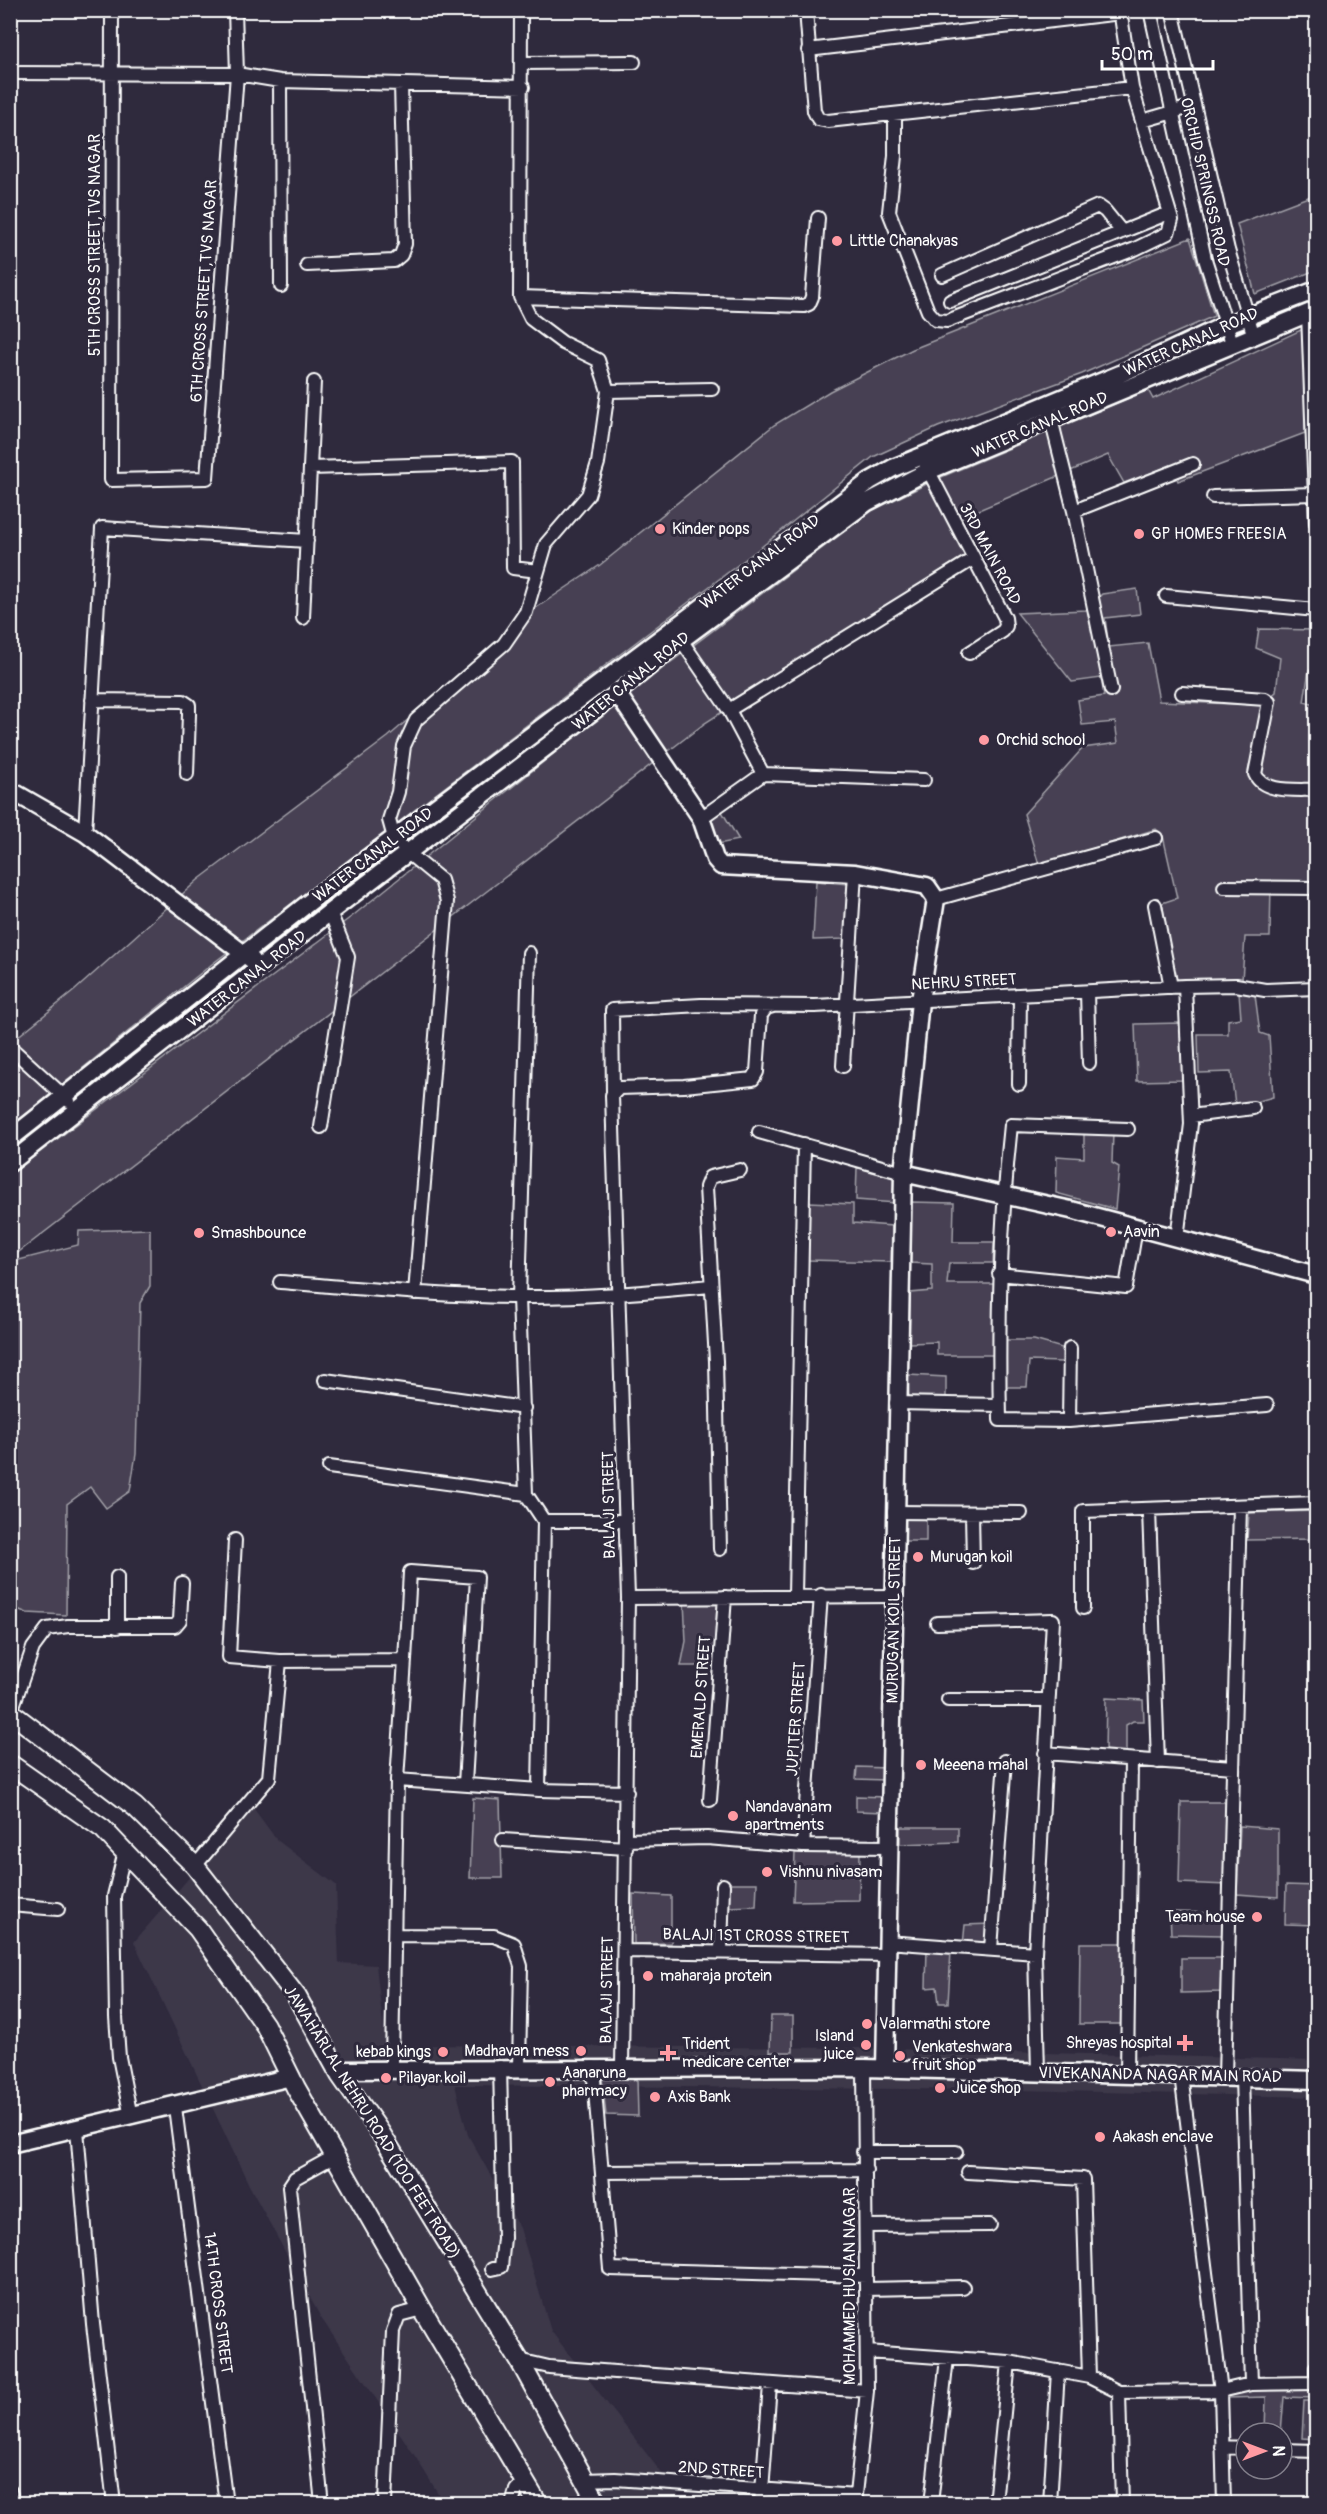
<svg xmlns="http://www.w3.org/2000/svg" width="1327" height="2514" font-family="Pangolin,sans-serif">
  <rect width="100%" height="100%" fill="#2f2a3d"/>
  <filter id="ink" filterUnits="userSpaceOnUse"><feTurbulence type="fractalNoise" baseFrequency=".0167" numOctaves="2"/><feDisplacementMap in="SourceGraphic" scale="12" xChannelSelector="R" yChannelSelector="G"/><feConvolveMatrix kernelMatrix="1 2 1 2 8 2 1 2 1" color-interpolation-filters="sRGB"/></filter>
  <g filter="url(#ink)">
    <path fill="#3c3749" d="M 251,1805 L 277,1840 L 336,1885 L 339,1963 L 376,1965 L 386,2049 L 413,2045 L 856,2048 L 1316,2060 L 1316,2097 L 1015,2090 L 455,2085 L 468,2135 L 520,2228 L 551,2331 L 685,2503 L 444,2503 L 413,2453 L 321,2318 L 249,2185 L 134,1942 Z"/>
    <path fill="#464152" stroke="#a2a0a8" stroke-width="1.5" d="M 1316,194 L 1316,270 L 1255,294 L 1237,224 Z
      M 1190,238 L 1214,316 L 1082,374 L 938,427 L 873,457 L 760,548 L 212,964 L 11,1126 L 11,1042 L 74,991 L 198,880 L 388,737 L 536,608 L 600,565 L 774,425 L 830,391 L 913,349 Z
      M 1316,323 L 1316,363 L 1305,367 L 1305,433 L 1178,481 L 1172,465 L 1124,483 L 1108,455 L 960,518 L 964,556 L 705,723 L 11,1258 L 11,1174 L 355,914 L 610,708 L 873,510 L 939,478 L 1148,390 L 1153,399 Z
      M 1137,589 L 1140,614 L 1105,618 L 1109,647 L 1148,643 L 1159,701 L 1259,705 L 1276,692 L 1280,658 L 1256,648 L 1259,629 L 1316,630 L 1316,671 L 1309,670 L 1304,702 L 1316,705 L 1316,882 L 1271,882 L 1270,937 L 1245,937 L 1242,980 L 1176,980 L 1162,903 L 1177,898 L 1163,836 L 1156,829 L 1039,865 L 1024,814 L 1083,748 L 1118,743 L 1115,722 L 1082,725 L 1078,700 L 1104,696 L 1101,678 L 1072,682 L 1017,613 L 1086,610 L 1102,594 Z
      M 721,810 L 739,840 L 702,847 L 694,825 Z
      M 816,881 L 848,884 L 845,939 L 813,940 Z
      M 1239,992 L 1255,995 L 1260,1033 L 1269,1036 L 1273,1097 L 1252,1103 L 1235,1104 L 1231,1072 L 1199,1073 L 1198,1034 L 1228,1034 L 1228,1020 L 1241,1018 Z
      M 1181,1023 L 1183,1080 L 1137,1081 L 1135,1024 Z
      M 1084,1131 L 1113,1132 L 1112,1163 L 1119,1167 L 1115,1209 L 1056,1193 L 1057,1156 L 1084,1158 Z
      M 857,1167 L 897,1179 L 896,1203 L 856,1200 Z
      M 809,1202 L 853,1204 L 853,1223 L 892,1226 L 891,1262 L 808,1260 Z
      M 911,1202 L 954,1203 L 953,1242 L 994,1242 L 993,1263 L 949,1263 L 947,1284 L 994,1284 L 994,1355 L 937,1355 L 937,1342 L 909,1343 L 910,1293 L 932,1291 L 932,1264 L 910,1263 Z
      M 150,1229 L 150,1286 L 140,1303 L 136,1454 L 130,1491 L 106,1508 L 90,1487 L 67,1504 L 66,1615 L 27,1613 L 10,1606 L 11,1262 L 78,1245 L 79,1231 Z
      M 1004,1340 L 1034,1340 L 1062,1348 L 1062,1362 L 1029,1361 L 1027,1387 L 1005,1387 Z
      M 908,1375 L 946,1377 L 946,1401 L 909,1401 Z
      M 1316,1511 L 1316,1539 L 1247,1540 L 1249,1513 Z
      M 903,1515 L 926,1515 L 926,1541 L 903,1541 Z
      M 684,1602 L 720,1602 L 713,1666 L 681,1666 L 686,1641 Z
      M 1106,1698 L 1143,1700 L 1144,1721 L 1133,1721 L 1126,1725 L 1126,1753 L 1105,1752 Z
      M 857,1767 L 886,1768 L 885,1780 L 856,1779 Z
      M 856,1796 L 885,1797 L 885,1812 L 856,1811 Z
      M 473,1798 L 500,1800 L 502,1878 L 470,1878 Z
      M 1181,1802 L 1228,1802 L 1228,1885 L 1179,1883 Z
      M 1240,1826 L 1278,1829 L 1278,1897 L 1237,1894 Z
      M 900,1827 L 958,1827 L 958,1842 L 900,1844 Z
      M 860,1852 L 859,1900 L 793,1901 L 795,1853 Z
      M 728,1883 L 757,1883 L 756,1906 L 727,1907 Z
      M 1286,1885 L 1316,1886 L 1316,1925 L 1285,1924 Z
      M 633,1894 L 671,1896 L 671,1943 L 634,1944 Z
      M 1170,1912 L 1223,1913 L 1223,1935 L 1171,1934 Z
      M 990,1924 L 990,1947 L 963,1945 L 965,1925 Z
      M 1080,1943 L 1124,1943 L 1124,2024 L 1079,2024 Z
      M 927,1948 L 951,1951 L 948,2003 L 939,2003 L 937,1987 L 926,1988 Z
      M 1181,1958 L 1222,1958 L 1222,1992 L 1181,1993 Z
      M 771,2016 L 793,2016 L 793,2052 L 770,2052 Z
      M 602,2078 L 637,2080 L 638,2116 L 606,2115 Z
      M 1251,2386 L 1316,2388 L 1316,2398 L 1284,2397 L 1281,2433 L 1265,2433 L 1266,2397 L 1227,2398 L 1226,2392 Z
      M 1304,2401 L 1316,2401 L 1316,2439 L 1302,2438 Z"/>
    <g fill="none" stroke-linecap="round" stroke-linejoin="round">
      <defs>
        <path id="street" d="M 112,10 L 111,480 L 207,478 L 237,74 L 235,10
          M 806,10 L 814,111 L 818,119 L 828,121 L 1132,88
          M 1150,10 L 1205,259 L 1233,346
          M 1172,10 L 1228,250 L 1254,337
          M 808,50 L 1121,13
          M 522,63 L 634,62
          M 10,73 L 237,74 L 280,81 L 523,87
          M 280,81 L 281,286
          M 895,116 L 895,156 L 889,212 L 928,311 L 936,320 L 947,321 L 1135,249 L 1168,233 L 1172,220 L 1132,88 L 1120,10
          M 1142,121 L 1194,106
          M 307,265 L 394,261 L 401,255 L 405,244 L 401,84
          M 942,275 L 1098,206 L 1105,211 L 1122,232
          M 520,297 L 804,306 L 809,304 L 812,297 L 818,218
          M 950,301 L 1169,213
          M 1308,314 L 1316,523
          M 608,391 L 712,389
          M 1050,415 L 1074,511 L 1111,690
          M 926,466 L 1005,618 L 1006,626 L 1003,631 L 969,653
          M 310,468 L 512,462 L 513,568 L 538,571
          M 1213,497 L 1315,494
          M 1074,511 L 1193,464
          M 1166,596 L 1316,610
          M 303,618 L 314,382
          M 681,640 L 729,710 L 763,774 L 924,780
          M 1182,693 L 1265,699 L 1269,702 L 1255,774 C 1264,794 1298,789 1316,790
          M 92,700 L 183,701 L 189,705 L 189,714 L 187,774
          M 729,710 L 973,559
          M 701,818 L 763,774
          M 85,833 L 102,528 L 307,541
          M 1224,887 L 1316,888
          M 936,899 L 1156,838
          M 1155,905 L 1171,987
          M 529,953 L 519,1297 L 526,1494 L 544,1521 L 539,1790 L 627,1792
          M 1087,992 L 1089,1063
          M 10,1047 L 69,1101
          M 843,1066 L 855,873
          M 1019,1084 L 1020,995
          M 613,1092 L 612,1010 L 701,1005 L 815,1006 L 1185,986 L 1236,985 L 1265,990 L 1316,988
          M 1191,1116 L 1253,1108
          M 321,1127 L 348,957 L 330,912
          M 1128,1129 L 1011,1125 C 1000,1223 998,1321 1000,1420 L 1069,1421 L 1267,1405
          M 759,1132 L 903,1173
          M 1177,1239 L 1191,1124 L 1185,986
          M 999,1274 L 1126,1287 L 1136,1228
          M 280,1282 C 359,1288 438,1296 518,1297 C 582,1298 646,1292 710,1286
          M 415,1293 L 447,901 L 441,880 L 408,853 L 394,838 L 389,820 L 398,792 L 404,746 L 416,720 L 504,644 L 526,612 L 546,544 L 588,495 L 598,463 L 608,391 L 598,360 L 563,343 L 531,319 L 520,297 L 521,10
          M 325,1380 L 524,1408
          M 896,1403 L 999,1405
          M 1069,1421 L 1070,1348
          M 329,1467 L 526,1494
          M 1149,1510 L 1158,1762
          M 894,1512 L 1021,1513
          M 972,1513 L 973,1563
          M 544,1521 L 626,1521
          M 235,1540 L 229,1657 L 280,1661 L 405,1660 L 397,1780 L 392,2062
          M 720,1549 L 716,1361 L 706,1187 L 710,1177 L 740,1170
          M 795,1595 L 804,1144
          M 628,1598 L 894,1596
          M 1083,1608 L 1083,1511 L 1316,1503
          M 937,1623 L 1053,1620 L 1035,1953 L 1038,2072
          M 117,1627 L 117,1577
          M 405,1660 L 410,1572 L 477,1577 L 465,1784
          M 948,1700 L 1048,1700
          M 11,1712 L 33,1648 L 47,1629 L 68,1626 L 175,1626 L 180,1620 L 182,1583
          M 1045,1753 L 1233,1767
          M 397,1780 L 539,1790
          M 710,1800 L 725,1597
          M 503,1840 L 626,1848
          M 626,1840 L 707,1838 L 803,1846 L 889,1847
          M 803,1846 L 821,1595
          M 125,1851 L 114,1896 L 116,2017 L 119,2057 L 131,2117
          M 195,1866 L 269,1778 L 280,1661
          M 10,1905 L 58,1909
          M 395,1935 L 494,1936 L 514,1944 L 521,1966 L 519,2067
          M 887,1942 L 1035,1953
          M 991,1949 L 1005,1761
          M 625,1951 L 887,1955
          M 721,1951 L 723,1885
          M 593,2067 L 610,2269 L 866,2276
          M 622,2067 L 628,1598 L 612,1095 L 619,1088 L 684,1086 L 753,1079 L 757,1072 L 761,1015 L 766,1008 L 773,1006
          M 1127,2074 L 1131,1760
          M 1181,2075 L 1221,2391 L 1224,2504
          M 1225,2077 L 1240,1506
          M 1242,2077 L 1251,2384
          M 175,2107 L 226,2504
          M 77,2129 L 93,2324 L 114,2504
          M 863,2152 L 956,2152
          M 602,2172 L 866,2170
          M 968,2172 L 1083,2179 L 1089,2377
          M 866,2226 L 990,2225
          M 492,2269 L 501,2267 L 504,2238 L 500,2067
          M 866,2289 L 963,2287
          M 867,2352 L 1009,2362 L 1089,2377 L 1119,2392 L 1221,2391 L 1251,2384 L 1316,2383
          M 519,2360 L 549,2367 L 867,2391
          M 1316,2383 L 1316,2367
          M 1119,2392 L 1122,2504
          M 1222,2447 L 1246,2448
          M 1282,2450 L 1316,2451
          M 584,2480 L 615,2479 L 856,2496
          M 10,2491 L 12,2504
          M 322,2504 L 289,2187 L 295,2178 L 335,2156
          M 385,2504 L 393,2331 L 399,2315 L 422,2309
          M 512,2504 L 516,2490 L 525,2480
          M 761,2504 L 770,2385
          M 855,2504 L 867,2391 L 864,2068
          M 931,2504 L 947,2358
          M 995,2504 L 1009,2362
          M 1050,2504 L 1058,2371"/>
        <path id="secondary" d="M 617,693 L 701,818 L 715,859 L 721,866 L 855,873 L 927,886 L 936,899 L 920,1001 L 903,1173 L 1071,1210 L 1316,1275
          M 10,790 L 85,833 L 252,960
          M 10,1139 L 321,893 L 870,481 L 893,468 L 1120,374 L 1225,325 L 1316,290
          M 10,1163 L 330,912 L 617,693 L 681,640 L 866,503 L 928,471 L 1316,310
          M 885,2068 L 903,1173
          M 338,2070 L 864,2068 L 1316,2080
          M 10,2144 L 291,2077"/>
        <path id="primary" d="M 10,1712 L 135,1807 L 195,1866 L 297,1997 L 340,2075 L 380,2132 L 519,2360 L 598,2504
          M 10,1764 L 103,1829 L 198,1929 L 265,2025 L 296,2088 L 422,2309 L 538,2504"/>
      </defs>
      <use href="#street" stroke="#fff" stroke-width="16"/>
      <use href="#secondary" stroke="#fff" stroke-width="21"/>
      <use href="#primary" stroke="#fff" stroke-width="22"/>
      <use href="#street" stroke="#2f2a3d" stroke-width="12"/>
      <use href="#secondary" stroke="#2f2a3d" stroke-width="16"/>
      <use href="#primary" stroke="#2f2a3d" stroke-width="18"/>
    </g>
  </g>
  <g fill="#ff9aa2" stroke="#2f2a3d" stroke-width="2">
    <circle cx="837" cy="241" r="6"/>
    <circle cx="660" cy="529" r="6"/>
    <circle cx="1139" cy="534" r="6"/>
    <circle cx="984" cy="740" r="6"/>
    <circle cx="1111" cy="1232" r="6"/>
    <circle cx="199" cy="1233" r="6"/>
    <circle cx="918" cy="1557" r="6"/>
    <circle cx="921" cy="1765" r="6"/>
    <circle cx="733" cy="1816" r="6"/>
    <circle cx="767" cy="1872" r="6"/>
    <circle cx="1257" cy="1917" r="6"/>
    <circle cx="648" cy="1976" r="6"/>
    <circle cx="867" cy="2024" r="6"/>
    <path d="M1182 2034h6v6h6v6h-6v6h-6v-6h-6v-6h6z"/>
    <circle cx="866" cy="2045" r="6"/>
    <circle cx="581" cy="2051" r="6"/>
    <circle cx="443" cy="2052" r="6"/>
    <path d="M665 2044h6v6h6v6h-6v6h-6v-6h-6v-6h6z"/>
    <circle cx="900" cy="2056" r="6"/>
    <circle cx="386" cy="2078" r="6"/>
    <circle cx="550" cy="2082" r="6"/>
    <circle cx="940" cy="2088" r="6"/>
    <circle cx="655" cy="2097" r="6"/>
    <circle cx="1100" cy="2137" r="6"/>
  </g>
  <g text-anchor="middle" dominant-baseline="central" stroke-width="6" stroke-linejoin="round" paint-order="stroke">
    <g font-size="16" fill="#fff" stroke="#2f2a3d">
      <text transform="translate(1205 182) rotate(77)">ORCHID SPRINGSS ROAD</text>
      <text transform="translate(95 245) rotate(-90)">5TH CROSS STREET,TVS NAGAR</text>
      <text transform="translate(204 291) rotate(-86)">6TH CROSS STREET,TVS NAGAR</text>
      <text transform="translate(1191 342) rotate(-24)">WATER CANAL ROAD</text>
      <text transform="translate(1040 425) rotate(-23)">WATER CANAL ROAD</text>
      <text transform="translate(990 554) rotate(62)">3RD MAIN ROAD</text>
      <text transform="translate(760 562) rotate(-37)">WATER CANAL ROAD</text>
      <text transform="translate(631 681) rotate(-39)">WATER CANAL ROAD</text>
      <text transform="translate(373 855) rotate(-37)">WATER CANAL ROAD</text>
      <text transform="translate(247 979) rotate(-38)">WATER CANAL ROAD</text>
      <text transform="translate(964 982) rotate(-3)">NEHRU STREET</text>
      <text transform="translate(609 1505) rotate(-91)">BALAJI STREET</text>
      <text transform="translate(894 1620) rotate(-89)">MURUGAN KOIL STREET</text>
      <text transform="translate(701 1697) rotate(-86)">EMERALD STREET</text>
      <text transform="translate(796 1719) rotate(-86)">JUPITER STREET</text>
      <text transform="translate(756 1936) rotate(1)">BALAJI 1ST CROSS STREET</text>
      <text transform="translate(607 1990) rotate(-89)">BALAJI STREET</text>
      <text transform="translate(1160 2075) rotate(1)">VIVEKANANDA NAGAR MAIN ROAD</text>
      <text transform="translate(372 2122) rotate(58)">JAWAHARLAL NEHRU ROAD (100 FEET ROAD)</text>
      <text transform="translate(850 2286) rotate(-90)">MOHAMMED HUSIAN NAGAR</text>
      <text transform="translate(218 2303) rotate(83)">14TH CROSS STREET</text>
      <text transform="translate(721 2470) rotate(4)">2ND STREET</text>
    </g>
    <g font-size="16" fill="#fff" stroke="#2f2a3d" text-anchor="start">
      <text x="849" y="241">Little Chanakyas</text>
      <text x="672" y="529">Kinder pops</text>
      <text x="1151" y="534">GP HOMES FREESIA</text>
      <text x="996" y="740">Orchid school</text>
      <text x="1123" y="1232">Aavin</text>
      <text x="211" y="1233">Smashbounce</text>
      <text x="930" y="1557">Murugan koil</text>
      <text x="933" y="1765">Meeena mahal</text>
      <text x="745" y="1807">Nandavanam<tspan x="745" dy="18">apartments</tspan></text>
      <text x="779" y="1872">Vishnu nivasam</text>
      <text x="1245" y="1917" text-anchor="end">Team house</text>
      <text x="660" y="1976">maharaja protein</text>
      <text x="879" y="2024">Valarmathi store</text>
      <text x="854" y="2036" text-anchor="end">Island<tspan x="854" dy="18">juice</tspan></text>
      <text x="1172" y="2043" text-anchor="end">Shreyas hospital</text>
      <text x="682" y="2044">Trident<tspan x="682" dy="18">medicare center</tspan></text>
      <text x="912" y="2047">Venkateshwara<tspan x="912" dy="18">fruit shop</tspan></text>
      <text x="569" y="2051" text-anchor="end">Madhavan mess</text>
      <text x="431" y="2052" text-anchor="end">kebab kings</text>
      <text x="562" y="2073">Aanaruna<tspan x="562" dy="18">pharmacy</tspan></text>
      <text x="398" y="2078">Pilayar koil</text>
      <text x="952" y="2088">Juice shop</text>
      <text x="667" y="2097">Axis Bank</text>
      <text x="1112" y="2137">Aakash enclave</text>
    </g>
  </g>
  <rect width="1327" height="2514" fill="none" stroke="#2f2a3d" stroke-width="36"/>
  <rect x="18" y="18" width="1291" height="2478" fill="none" stroke="#fff" stroke-width="2" filter="url(#ink)"/>
  <g transform="translate(1264 2451) rotate(90)"><circle r="28" fill="#2f2a3d" stroke="#827f8b" stroke-width="1.5"/>
  <path d="M0-4.5L10 22L0 15L-10 22Z" fill="#ff9aa2"/>
  <text y="-9" font-size="16" font-weight="bold" text-anchor="middle" fill="#ffffff">N</text>
  </g>
  <path d="M1102 60v9h111v-9" fill="none" stroke="#ffffff" stroke-width="3"/>
  <text x="1111" y="60" font-size="18" fill="#ffffff" stroke="#2f2a3d" stroke-width="4.5" paint-order="stroke">50 m</text>
</svg>
